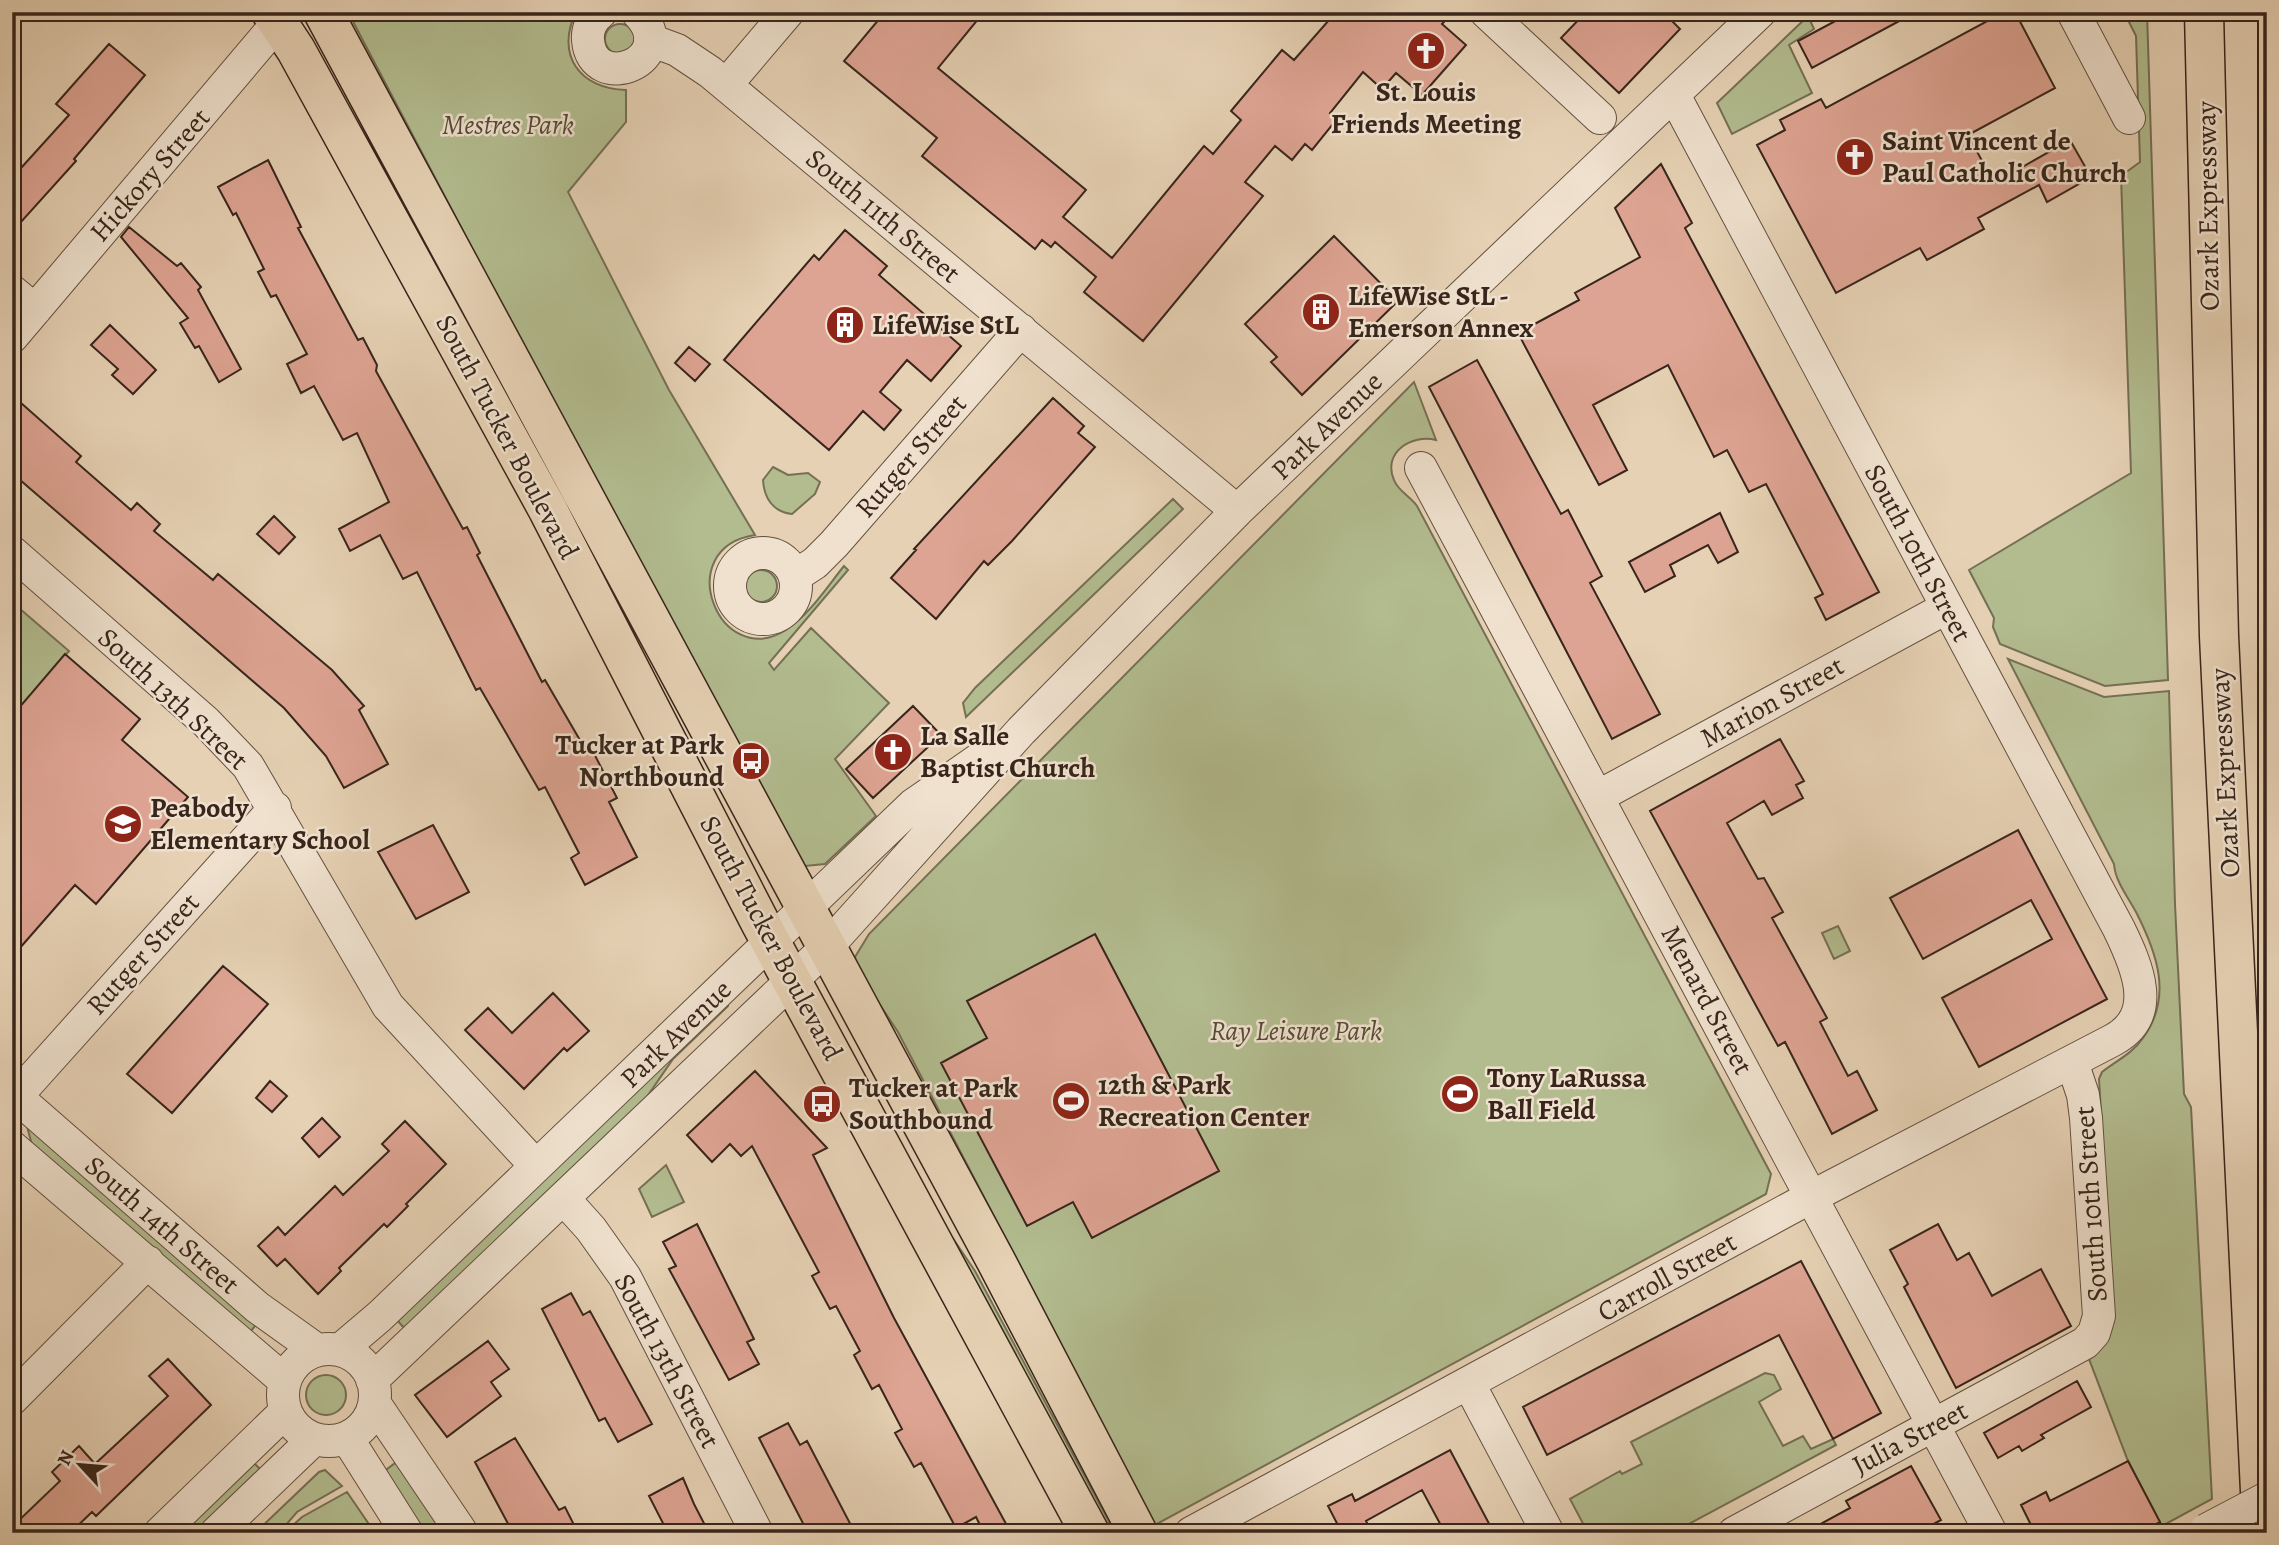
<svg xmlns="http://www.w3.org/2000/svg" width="2279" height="1545" font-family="Alegreya,serif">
  <rect width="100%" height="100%" fill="#e6d1b4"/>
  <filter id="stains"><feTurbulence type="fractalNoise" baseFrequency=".00286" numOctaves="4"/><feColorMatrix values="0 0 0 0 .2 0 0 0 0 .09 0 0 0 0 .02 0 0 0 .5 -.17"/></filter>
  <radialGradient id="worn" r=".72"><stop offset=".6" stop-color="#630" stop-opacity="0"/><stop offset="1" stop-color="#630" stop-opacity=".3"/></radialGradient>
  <path fill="#b2bc8f" stroke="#757055" stroke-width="2" d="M 348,12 L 576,12 C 555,55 580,89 626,90 L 626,122 L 568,192 L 669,390 L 755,535 C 670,548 719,672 786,630 C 809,615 827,587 844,566 L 848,570 L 769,663 L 774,670 L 811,628 L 889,703 L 835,759 L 876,816 L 825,864 L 805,866 L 576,446 Z
    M 2124,12 L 2147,12 L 2168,680 L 2105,686 L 2000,644 L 1993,627 L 1994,618 L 1969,570 L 2131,473 L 2121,176 L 2140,162 L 2136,36 Z
    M 1808,16 L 1814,29 L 1789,45 L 1812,93 L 1732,134 L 1717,103 Z
    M605 39a15 15 0 1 1 30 0a15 15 0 1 1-30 0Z
    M 1414,382 L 1436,440 C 1412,434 1382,452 1394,480 C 1398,491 1410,496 1417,506 L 1771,1174 L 1766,1194 L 1155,1525 L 898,1032 L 857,970 L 855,957 L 869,934 Z
    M 773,467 L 788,475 L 808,473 L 820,482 L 815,494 L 792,514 C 773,512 764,498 763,480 Z
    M 1173,499 L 1183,509 L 966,717 L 963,703 L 975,688 Z
    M745 586a16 16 0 1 1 32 0a16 16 0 1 1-32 0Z
    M 12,602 L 69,651 L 12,716 Z
    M 2008,659 L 2104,697 L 2169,691 L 2175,904 L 2184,1094 L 2191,1107 L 2212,1499 L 2162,1526 L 2128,1461 L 2089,1359 L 2113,1312 L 2099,1079 L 2102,1072 C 2116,1061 2133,1053 2143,1038 C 2173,997 2157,953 2136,912 C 2128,897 2115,881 2114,864 Z
    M 1838,926 L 1850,951 L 1834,959 L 1822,933 Z
    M 728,1000 L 728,1006 L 673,1059 L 633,1117 L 407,1331 L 394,1317 Z
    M 25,1119 L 258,1322 L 247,1336 L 32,1145 Z
    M 666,1165 L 684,1202 L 652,1217 L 639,1189 Z
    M 952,1237 L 975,1271 L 1115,1533 L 1103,1533 Z
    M 1765,1373 L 1774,1375 L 1781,1389 L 1759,1402 L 1783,1446 L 1803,1436 L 1811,1449 L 1833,1439 L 1836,1445 L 1672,1533 L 1588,1533 L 1570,1499 L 1620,1471 L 1622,1474 L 1642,1464 L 1631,1442 Z
    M306 1395a20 20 0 1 1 40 0a20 20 0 1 1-40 0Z
    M 247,1456 L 263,1472 L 199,1533 L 167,1533 Z
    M 402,1458 L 450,1533 L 424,1533 L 383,1472 Z
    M 325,1470 L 342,1486 L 297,1512 L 279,1533 L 255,1533 L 319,1472 Z
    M 347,1492 L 375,1533 L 320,1533 L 315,1526 L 301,1533 L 292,1526 L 302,1517 Z"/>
  <path fill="#dea493" stroke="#38251b" stroke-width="2" d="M 885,12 L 984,12 L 938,68 L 1086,190 L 1063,217 L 1112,258 L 1204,146 L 1213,154 L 1241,120 L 1231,111 L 1282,50 L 1294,60 L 1336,12 L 1453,12 L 1442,24 L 1466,45 L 1422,95 L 1396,73 L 1382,89 L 1363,72 L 1330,113 L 1337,119 L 1312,150 L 1305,144 L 1292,160 L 1275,146 L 1245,182 L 1263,196 L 1143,341 L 1084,292 L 1096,277 L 1055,242 L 1051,247 L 1042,240 L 1035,249 L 922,156 L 937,138 L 844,61 Z
    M 1586,12 L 1663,12 L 1680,29 L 1619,93 L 1561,38 Z
    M 1852,12 L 1916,12 L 1812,68 L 1798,41 Z
    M 2004,12 L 2015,12 L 2055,88 L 1968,135 L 1994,183 L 2070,140 L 2091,177 L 2047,202 L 2039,185 L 1978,218 L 1984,229 L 1927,260 L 1920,248 L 1836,293 L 1757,145 L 1785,130 L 1780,120 L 1821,99 L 1826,108 Z
    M 109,44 L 145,75 L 74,159 L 76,161 L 12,232 L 12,178 L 69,115 L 56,104 Z
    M 268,160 L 301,227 L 298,228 L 358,340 L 363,338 L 377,365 L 376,371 L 463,529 L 467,527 L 480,553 L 477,555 L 542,682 L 545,680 L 584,747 L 589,744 L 617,798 L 609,802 L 637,857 L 585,885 L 571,858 L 579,853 L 545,787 L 539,790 L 480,688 L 476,690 L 417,572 L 403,579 L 380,535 L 350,551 L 339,529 L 389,502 L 357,433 L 343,440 L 314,386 L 301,393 L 287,364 L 307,354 L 276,295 L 271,297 L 258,272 L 264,269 L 236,213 L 233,215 L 218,187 Z
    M 1661,164 L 1692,223 L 1685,228 L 1879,592 L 1826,620 L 1815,598 L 1823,594 L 1766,484 L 1749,492 L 1727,450 L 1714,457 L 1668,365 L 1593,405 L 1627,470 L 1599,485 L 1518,333 L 1579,300 L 1575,293 L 1640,257 L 1615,208 Z
    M 129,227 L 177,266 L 181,263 L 201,287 L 198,290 L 241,369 L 219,382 L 199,346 L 195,348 L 180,323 L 188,318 L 121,237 Z
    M 845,230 L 887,266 L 879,275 L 961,346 L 931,381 L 907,360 L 880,392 L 901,410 L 884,430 L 863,411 L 829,450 L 724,360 L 814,255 L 819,260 Z
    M 1334,236 L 1398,301 L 1302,395 L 1271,362 L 1277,357 L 1245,324 Z
    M 110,325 L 156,370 L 133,394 L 112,375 L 118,369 L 91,345 Z
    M 689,347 L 710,364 L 695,381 L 675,363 Z
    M 1477,360 L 1561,514 L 1568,510 L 1602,576 L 1590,583 L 1660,714 L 1612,739 L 1429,387 Z
    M 12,395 L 81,456 L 76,462 L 131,510 L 137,503 L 160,524 L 154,531 L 213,580 L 218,574 L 332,670 L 364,706 L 359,710 L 388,764 L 344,788 L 326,756 L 284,708 L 12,473 Z
    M 1053,398 L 1084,426 L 1078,433 L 1095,447 L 1012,541 L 988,565 L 984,561 L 936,619 L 891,578 L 916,550 L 914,549 Z
    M 1720,513 L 1738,552 L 1718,563 L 1708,545 L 1670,565 L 1675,576 L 1645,592 L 1629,562 Z
    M 274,516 L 295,537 L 279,554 L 257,534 Z
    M 65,654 L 140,719 L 122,740 L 188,797 L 96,904 L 75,885 L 12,957 L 12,716 Z
    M 913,706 L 941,735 L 873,798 L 846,769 Z
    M 1780,739 L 1804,781 L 1796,785 L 1803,798 L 1772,815 L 1764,801 L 1727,823 L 1758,879 L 1764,878 L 1783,912 L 1772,918 L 1827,1018 L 1820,1022 L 1848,1076 L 1857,1071 L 1877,1110 L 1832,1134 L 1785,1042 L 1778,1046 L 1650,811 Z
    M 433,825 L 469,892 L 416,919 L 378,852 Z
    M 2018,830 L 2107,999 L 1979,1067 L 1942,998 L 2052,939 L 2031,900 L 1923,959 L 1890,898 Z
    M 1095,934 L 1219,1171 L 1092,1238 L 1073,1202 L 1027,1226 L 941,1063 L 987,1038 L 967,1001 Z
    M 223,966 L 268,1004 L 172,1113 L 127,1074 Z
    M 553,993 L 589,1031 L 567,1051 L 564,1048 L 524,1089 L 465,1030 L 488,1008 L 512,1033 Z
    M 755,1071 L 827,1148 L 813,1155 L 894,1318 L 1011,1533 L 984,1533 L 976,1517 L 956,1528 L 921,1463 L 914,1467 L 895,1433 L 902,1429 L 879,1385 L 872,1389 L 854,1355 L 860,1351 L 836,1306 L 830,1309 L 812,1276 L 819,1272 L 752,1146 L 741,1156 L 730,1144 L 712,1162 L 687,1135 Z
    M 270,1081 L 287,1096 L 272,1112 L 256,1098 Z
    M 322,1118 L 340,1137 L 319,1157 L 302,1138 Z
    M 405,1121 L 446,1164 L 406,1204 L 408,1206 L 387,1227 L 384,1224 L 339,1268 L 341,1271 L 318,1294 L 285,1259 L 277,1266 L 258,1246 L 278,1227 L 285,1235 L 335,1186 L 343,1195 L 389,1151 L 382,1144 Z
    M 697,1224 L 754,1339 L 747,1342 L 759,1364 L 729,1380 L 669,1269 L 676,1266 L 663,1242 Z
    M 1938,1224 L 1957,1260 L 1969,1253 L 1992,1296 L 2041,1269 L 2071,1326 L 1956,1388 L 1904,1287 L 1908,1284 L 1890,1250 Z
    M 1801,1261 L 1881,1413 L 1833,1439 L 1779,1335 L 1547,1455 L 1523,1407 Z
    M 571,1293 L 583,1315 L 590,1311 L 652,1424 L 618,1442 L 605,1418 L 599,1421 L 542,1309 Z
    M 488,1341 L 509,1369 L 491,1382 L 501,1396 L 447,1437 L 415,1395 Z
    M 168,1359 L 211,1405 L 96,1516 L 92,1512 L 70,1533 L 12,1533 L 12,1527 L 60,1481 L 52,1472 L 79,1446 L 95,1464 L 168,1396 L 149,1376 Z
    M 2077,1381 L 2091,1407 L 2041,1435 L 2044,1438 L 2022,1451 L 2019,1446 L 1998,1458 L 1984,1433 Z
    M 788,1423 L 800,1445 L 807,1441 L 855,1533 L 808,1533 L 759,1438 Z
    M 515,1438 L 559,1510 L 565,1507 L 578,1533 L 513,1533 L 475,1462 Z
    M 1450,1450 L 1494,1533 L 1445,1533 L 1422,1490 L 1366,1521 L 1372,1533 L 1342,1533 L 1328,1506 L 1352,1494 L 1355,1501 Z
    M 2128,1461 L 2160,1522 L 2140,1533 L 2035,1533 L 2021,1505 L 2046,1492 L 2050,1501 Z
    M 1911,1466 L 1941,1520 L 1917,1533 L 1804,1533 L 1850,1508 L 1846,1501 Z
    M 683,1478 L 694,1504 L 709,1533 L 668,1533 L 649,1496 Z"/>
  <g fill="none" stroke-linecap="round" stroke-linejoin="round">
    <defs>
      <path id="street" d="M 601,12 C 592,19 587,29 588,40 C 592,96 684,60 637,12
        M 1486,12 L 1600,118
        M 2073,12 L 2129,118
        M 650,40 L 677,50 L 710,72 L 1237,511
        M 726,85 L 788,12
        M 12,291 L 35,310
        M 12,337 L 287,12
        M 1421,468 L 1991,1533
        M 12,552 L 206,722 L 248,766 L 388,1006 L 536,1166
        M730 586a33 33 0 1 1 66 0a33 33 0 1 1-66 0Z
        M 795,576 L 815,563 L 834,544 L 1021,330
        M 1599,796 L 1946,608
        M 12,1093 L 257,1307 L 317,1350
        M 12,1101 L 275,808
        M 12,1147 L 285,1381
        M 564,1199 L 591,1229 L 625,1277 L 757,1533
        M283 1395a46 46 0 1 1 92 0a46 46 0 1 1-92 0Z
        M 340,1350 L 380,1316 L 913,805 L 981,758
        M 372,1380 L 826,948 L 1021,731 L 1237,511 L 1760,12
        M 1469,1384 L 1548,1533
        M 12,1399 L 148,1262
        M 375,1404 L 462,1533
        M 347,1438 L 407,1533
        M 160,1533 L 285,1412
        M 216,1533 L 314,1439
        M 1191,1533 L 1811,1197 L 2113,1040 C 2159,1015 2137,966 2119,929 L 1674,95
        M 1734,1533 L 2085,1343 L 2094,1333 L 2099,1316 L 2086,1118 L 2083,1095 L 2072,1062"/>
      <path id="primary" d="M 271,12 L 296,50 L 548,510 L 761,924 L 1090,1533
        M 323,12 L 996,1261 L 1138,1533"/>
      <path id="highway" d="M 2204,12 L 2219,636 L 2262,1533"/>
    </defs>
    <use href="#street" stroke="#645041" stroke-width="34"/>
    <use href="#primary" stroke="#38251b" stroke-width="41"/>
    <use href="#highway" stroke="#38251b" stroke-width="41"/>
    <use href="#street" stroke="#efe1ce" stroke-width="32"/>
    <use href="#primary" stroke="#e6d1b4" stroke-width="38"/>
    <use href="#highway" stroke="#e6d1b4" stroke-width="38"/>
    <defs>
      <path id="street-bridge" d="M 2206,1530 L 2267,1498"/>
    </defs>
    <use href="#street-bridge" stroke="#645041" stroke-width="34" stroke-linecap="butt"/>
    <use href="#street-bridge" stroke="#efe1ce" stroke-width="32"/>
  </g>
  <defs>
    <symbol id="church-disc" viewBox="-11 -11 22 22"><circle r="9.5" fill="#8f2418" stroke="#efe1ce"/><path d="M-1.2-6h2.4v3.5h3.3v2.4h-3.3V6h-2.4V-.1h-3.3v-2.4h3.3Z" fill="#fff"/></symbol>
    <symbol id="building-disc" viewBox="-11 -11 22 22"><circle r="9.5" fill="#8f2418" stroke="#efe1ce"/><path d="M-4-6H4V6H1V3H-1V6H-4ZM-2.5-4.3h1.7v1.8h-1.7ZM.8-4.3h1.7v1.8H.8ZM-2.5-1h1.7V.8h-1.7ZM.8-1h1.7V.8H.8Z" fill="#fff"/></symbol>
    <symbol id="bus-disc" viewBox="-11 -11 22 22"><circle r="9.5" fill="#8f2418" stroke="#efe1ce"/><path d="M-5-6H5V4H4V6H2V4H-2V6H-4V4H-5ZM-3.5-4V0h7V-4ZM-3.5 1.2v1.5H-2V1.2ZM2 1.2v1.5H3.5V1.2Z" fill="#fff"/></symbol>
    <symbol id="school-disc" viewBox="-11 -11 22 22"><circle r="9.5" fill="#8f2418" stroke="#efe1ce"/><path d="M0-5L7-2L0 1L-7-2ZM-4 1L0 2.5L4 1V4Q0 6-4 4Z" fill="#fff"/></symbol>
    <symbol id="stadium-disc" viewBox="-11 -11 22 22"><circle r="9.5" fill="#8f2418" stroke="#efe1ce"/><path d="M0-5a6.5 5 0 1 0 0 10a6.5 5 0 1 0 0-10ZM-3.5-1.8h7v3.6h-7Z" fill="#fff"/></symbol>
  </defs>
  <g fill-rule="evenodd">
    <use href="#church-disc" x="1404" y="29" width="44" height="44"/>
    <use href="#church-disc" x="1833" y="135" width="44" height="44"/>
    <use href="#building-disc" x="1299" y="290" width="44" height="44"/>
    <use href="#building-disc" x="823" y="303" width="44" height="44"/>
    <use href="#church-disc" x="871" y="730" width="44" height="44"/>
    <use href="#bus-disc" x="729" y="739" width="44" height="44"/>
    <use href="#school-disc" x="101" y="802" width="44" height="44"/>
    <use href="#stadium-disc" x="1438" y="1072" width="44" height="44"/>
    <use href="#stadium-disc" x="1049" y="1079" width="44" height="44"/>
    <use href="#bus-disc" x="800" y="1082" width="44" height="44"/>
  </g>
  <g text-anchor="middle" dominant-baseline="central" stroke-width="5" stroke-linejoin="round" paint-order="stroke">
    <g font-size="28" font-weight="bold" fill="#38251b" stroke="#efe1ce" text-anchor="start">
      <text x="1426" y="92" text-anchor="middle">St. Louis<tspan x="1426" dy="32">Friends Meeting</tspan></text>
      <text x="1882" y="141">Saint Vincent de<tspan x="1882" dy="32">Paul Catholic Church</tspan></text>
      <text x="1348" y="296">LifeWise StL -<tspan x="1348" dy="32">Emerson Annex</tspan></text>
      <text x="872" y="325">LifeWise StL</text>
      <text x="920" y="736">La Salle<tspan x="920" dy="32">Baptist Church</tspan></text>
      <text x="724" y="745" text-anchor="end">Tucker at Park<tspan x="724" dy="32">Northbound</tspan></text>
      <text x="150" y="808">Peabody<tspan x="150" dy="32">Elementary School</tspan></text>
      <text x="1487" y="1078">Tony LaRussa<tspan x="1487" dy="32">Ball Field</tspan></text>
      <text x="1098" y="1085">12th &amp; Park<tspan x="1098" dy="32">Recreation Center</tspan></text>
      <text x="849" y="1088">Tucker at Park<tspan x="849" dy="32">Southbound</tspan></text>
    </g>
    <g font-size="28" font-style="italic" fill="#564b38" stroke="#efe1ce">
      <text x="508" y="125">Mestres Park</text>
      <text x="1296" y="1031">Ray Leisure Park</text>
    </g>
    <g font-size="28" fill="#38251b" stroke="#efe1ce">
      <text transform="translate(150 175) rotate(-49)">Hickory Street</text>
      <text transform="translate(2208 206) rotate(-91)">Ozark Expressway</text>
      <text transform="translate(883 216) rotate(40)">South 11th Street</text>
      <text transform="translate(1327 426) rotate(-44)">Park Avenue</text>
      <text transform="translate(507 437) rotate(62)">South Tucker Boulevard</text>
      <text transform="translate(911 456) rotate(-49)">Rutger Street</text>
      <text transform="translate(1918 553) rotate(62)">South 10th Street</text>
      <text transform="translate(173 699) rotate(43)">South 13th Street</text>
      <text transform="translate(1772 702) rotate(-29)">Marion Street</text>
      <text transform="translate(2225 773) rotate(-93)">Ozark Expressway</text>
      <text transform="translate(771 938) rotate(62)">South Tucker Boulevard</text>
      <text transform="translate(143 954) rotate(-48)">Rutger Street</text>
      <text transform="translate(1707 1000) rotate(62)">Menard Street</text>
      <text transform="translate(676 1034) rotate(-44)">Park Avenue</text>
      <text transform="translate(2091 1204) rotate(-94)">South 10th Street</text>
      <text transform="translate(162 1225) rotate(41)">South 14th Street</text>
      <text transform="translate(1667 1277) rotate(-29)">Carroll Street</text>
      <text transform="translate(667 1361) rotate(62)">South 13th Street</text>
      <text transform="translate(1910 1438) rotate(-28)">Julia Street</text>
    </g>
  </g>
  <rect width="2279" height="1545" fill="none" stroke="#e6d1b4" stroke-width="42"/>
  <rect x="14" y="14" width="2251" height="1517" fill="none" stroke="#38251b" stroke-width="3.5"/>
  <rect x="21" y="21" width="2237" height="1503" fill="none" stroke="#38251b" stroke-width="2"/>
  <g transform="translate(80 1465) rotate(296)" stroke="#efe1ce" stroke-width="5" paint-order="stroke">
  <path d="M0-5L12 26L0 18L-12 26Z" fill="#38251b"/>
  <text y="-10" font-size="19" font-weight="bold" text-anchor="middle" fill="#38251b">N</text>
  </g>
  <rect width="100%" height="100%" filter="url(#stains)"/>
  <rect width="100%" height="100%" fill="url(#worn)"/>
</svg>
